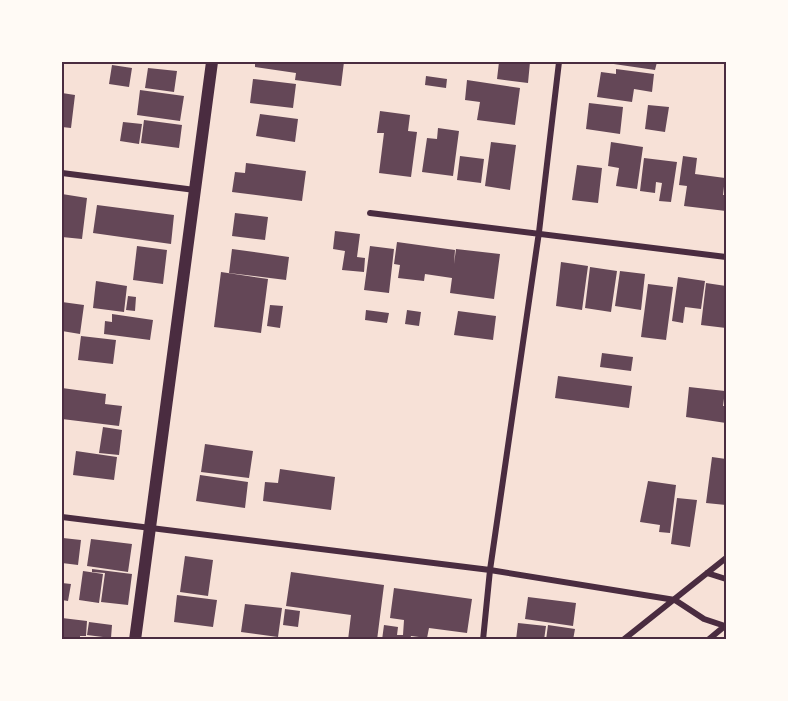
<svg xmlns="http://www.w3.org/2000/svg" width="788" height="701" font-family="Montserrat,sans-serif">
  <rect width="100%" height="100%" fill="#f7e1d7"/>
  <path fill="#644757" d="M 255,62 L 344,62 L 341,86 L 295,80 L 296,73 L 255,67 Z
    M 499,62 L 530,62 L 528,83 L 497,79 Z
    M 600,62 L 657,62 L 655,70 Z
    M 112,65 L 132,68 L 129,87 L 109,84 Z
    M 148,68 L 177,71 L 174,92 L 145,88 Z
    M 616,69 L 654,74 L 652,92 L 634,89 L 632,102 L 597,97 L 601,72 L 616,74 Z
    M 426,76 L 447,79 L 446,88 L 425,85 Z
    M 253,79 L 296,84 L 293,108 L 250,103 Z
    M 467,80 L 520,88 L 515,125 L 477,120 L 480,102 L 465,100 Z
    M 140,90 L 184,96 L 180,121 L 137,115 Z
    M 62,93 L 75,95 L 71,128 L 62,127 Z
    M 589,103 L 623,107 L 620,134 L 586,129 Z
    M 648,105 L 669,107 L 665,132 L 645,129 Z
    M 380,111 L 410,115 L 408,131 L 417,132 L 411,177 L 379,173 L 384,133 L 377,133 Z
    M 260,114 L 298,119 L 295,142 L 256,136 Z
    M 144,120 L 182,125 L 179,148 L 141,143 Z
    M 123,122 L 142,124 L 139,144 L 120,141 Z
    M 438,128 L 459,131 L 453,176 L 422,172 L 427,138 L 437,139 Z
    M 491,142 L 516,145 L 510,190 L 485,186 Z
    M 611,142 L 643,147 L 637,189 L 616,186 L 619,168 L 608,166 Z
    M 460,156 L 484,159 L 481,183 L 457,180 Z
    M 683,156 L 697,158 L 695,174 L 725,178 L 723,195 L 726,195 L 726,211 L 684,206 L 687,186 L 679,185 Z
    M 644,158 L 677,162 L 671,202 L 659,201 L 662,183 L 656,182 L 655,193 L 640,191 Z
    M 246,163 L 306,171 L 302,201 L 232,192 L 235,172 L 245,173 Z
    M 577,165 L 602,168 L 598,203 L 572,200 Z
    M 62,194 L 87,198 L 82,239 L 62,237 Z
    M 97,205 L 174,215 L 171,244 L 93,233 Z
    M 235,213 L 268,217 L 265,240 L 232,236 Z
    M 335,231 L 360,234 L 357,257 L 365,258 L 364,272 L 342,270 L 345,251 L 333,249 Z
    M 397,242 L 455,250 L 454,264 L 456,249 L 500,254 L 494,299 L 450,293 L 452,278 L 425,274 L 424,281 L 398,278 L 400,265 L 394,264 Z
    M 137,246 L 167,250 L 163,284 L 133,280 Z
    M 370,246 L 394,249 L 389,293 L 364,290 Z
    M 232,249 L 289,257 L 286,280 L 229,273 Z
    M 561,262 L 588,266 L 582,310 L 556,306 Z
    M 590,267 L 617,271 L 611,312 L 585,308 Z
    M 620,271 L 645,274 L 641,310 L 615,306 Z
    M 221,272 L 268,279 L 261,333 L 214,327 Z
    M 678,277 L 705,281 L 701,309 L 685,307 L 683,323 L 672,321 Z
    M 96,281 L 127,286 L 124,312 L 93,308 Z
    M 706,283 L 726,286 L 726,328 L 701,325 Z
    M 648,284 L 673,287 L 666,340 L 641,337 Z
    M 128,296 L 136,297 L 135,311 L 126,310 Z
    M 62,302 L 84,305 L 80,334 L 62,331 Z
    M 270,305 L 283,306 L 280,328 L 267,326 Z
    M 366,310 L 389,313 L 387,323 L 365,320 Z
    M 407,310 L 421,312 L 419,326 L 405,324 Z
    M 458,311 L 496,316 L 493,340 L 454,335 Z
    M 112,314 L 153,320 L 150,340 L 104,334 L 105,321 L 112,322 Z
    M 81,336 L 116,340 L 113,364 L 78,360 Z
    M 602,353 L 633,357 L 631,371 L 600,367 Z
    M 558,376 L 632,386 L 629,408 L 555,398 Z
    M 689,387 L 725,391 L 723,406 L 726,406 L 726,423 L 686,417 Z
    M 62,388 L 106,394 L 105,404 L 122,406 L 119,426 L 62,419 Z
    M 103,427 L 122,430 L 119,455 L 99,453 Z
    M 205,444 L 253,451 L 249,478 L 201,472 Z
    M 76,451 L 117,457 L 114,480 L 73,475 Z
    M 712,457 L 726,459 L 726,505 L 706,503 Z
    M 280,469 L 335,477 L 331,510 L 263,501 L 265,482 L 278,483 Z
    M 200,475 L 248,482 L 245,508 L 196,501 Z
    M 648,481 L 676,485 L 670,533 L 659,532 L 660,525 L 640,522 Z
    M 677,498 L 697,500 L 690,547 L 671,544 Z
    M 63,538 L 81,540 L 78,565 L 62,563 Z
    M 91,539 L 132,544 L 128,572 L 87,566 Z
    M 185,556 L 213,560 L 208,596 L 180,592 Z
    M 92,569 L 132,574 L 128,605 L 101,602 L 105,573 L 92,572 Z
    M 83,571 L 103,574 L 99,603 L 79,600 Z
    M 291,572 L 384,585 L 377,640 L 348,640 L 351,615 L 286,606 Z
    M 62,583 L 71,584 L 68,601 L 62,600 Z
    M 394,588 L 472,599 L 467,633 L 429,628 L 427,638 L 411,636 L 410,640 L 382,640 L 384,625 L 398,627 L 397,635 L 403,635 L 404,620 L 390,618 Z
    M 177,595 L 217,600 L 213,627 L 174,622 Z
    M 528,597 L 576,603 L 573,626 L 525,619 Z
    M 245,604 L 282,608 L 278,637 L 241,632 Z
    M 285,609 L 300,611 L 298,627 L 283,625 Z
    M 62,618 L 87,621 L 86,636 L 80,636 L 80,640 L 62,640 Z
    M 89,622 L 112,625 L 111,638 L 87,635 Z
    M 518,623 L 546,626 L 544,640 L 516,640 Z
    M 548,625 L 575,629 L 573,640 L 546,640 Z"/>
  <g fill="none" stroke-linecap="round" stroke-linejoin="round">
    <path stroke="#4a2c40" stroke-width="6" d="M 62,173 L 195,190
      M 370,213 L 726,257
      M 62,517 L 490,570 L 675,600 L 704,619 L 725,626
      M 707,573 L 726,579
      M 483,640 L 490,570 L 539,232 L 559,62
      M 623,640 L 726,558
      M 708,640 L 726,625"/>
    <path stroke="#4a2c40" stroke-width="12" d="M 135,640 L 212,62"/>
  </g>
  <rect width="788" height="701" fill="none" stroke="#fffaf5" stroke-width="126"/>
  <rect x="63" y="63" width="662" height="575" fill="none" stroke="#4a2c40" stroke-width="2"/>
</svg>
